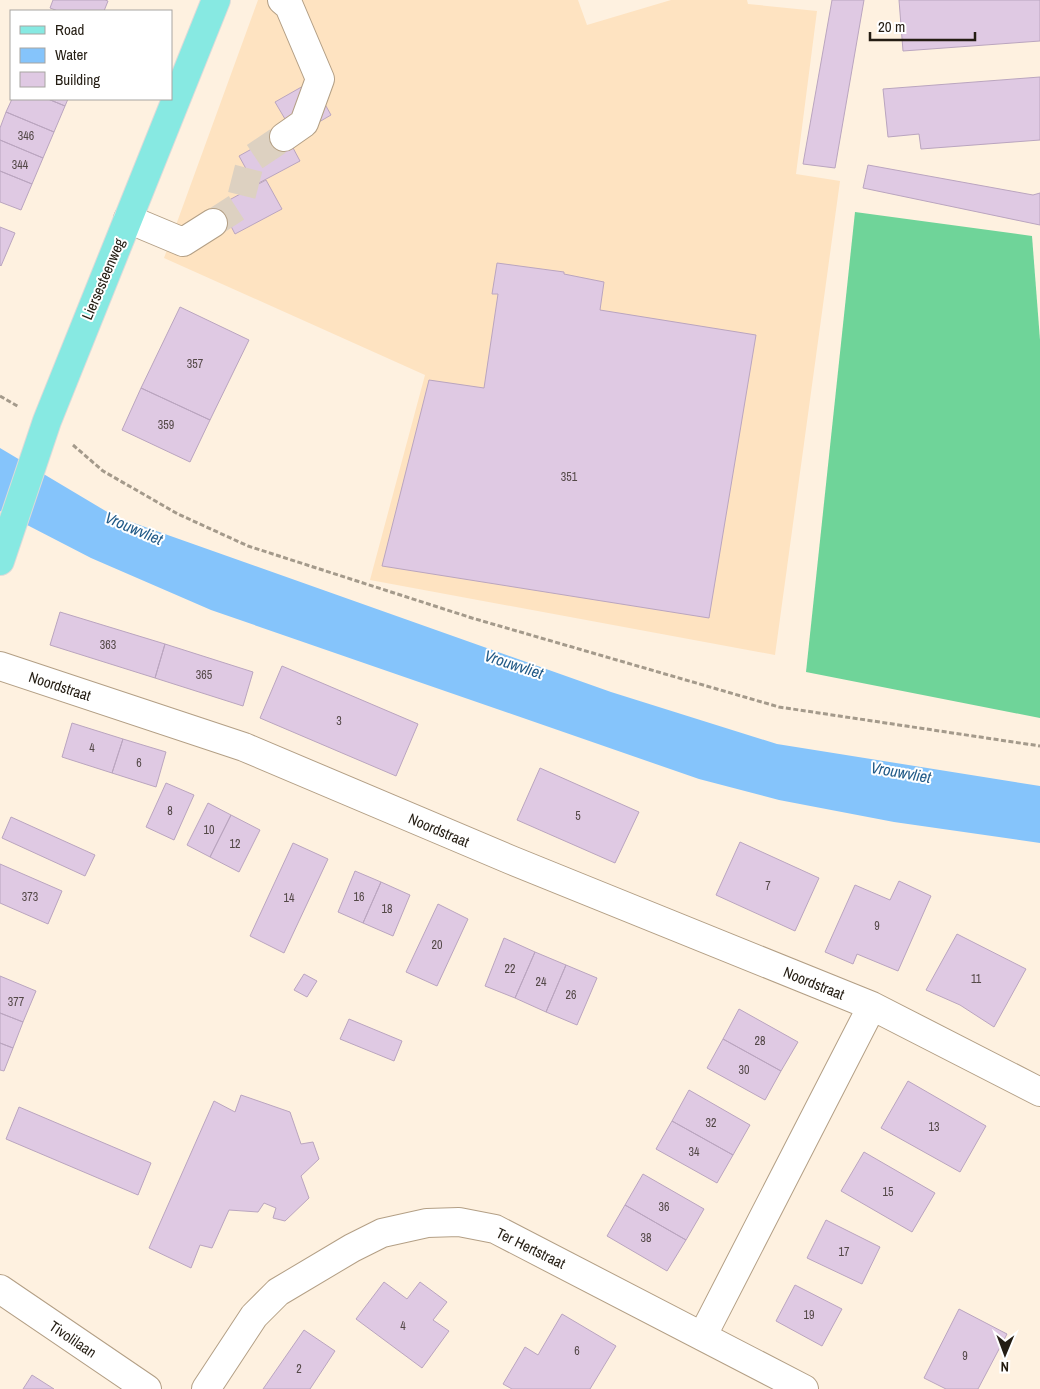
<svg xmlns="http://www.w3.org/2000/svg" width="1040" height="1389" font-family="'Archivo Narrow',sans-serif">
  <rect width="100%" height="100%" fill="#fef1e0"/>
  <path fill="#fee3c1" d="M 258,0 L 578,0 L 587,25 L 671,0 L 747,0 L 748,4 L 817,11 L 796,174 L 840,181 L 775,655 L 370,580 L 425,375 L 164,258 Z"/>
  <path fill="#6fd499" d="M 855,212 L 1032,236 L 1040,340 L 1040,718 L 806,672 Z"/>
  <path fill="#85c4fb" d="M 0,448 L 114,516 L 611,692 L 777,744 L 1040,786 L 1040,843 L 894,822 L 779,800 L 699,779 L 211,610 L 91,558 L 0,511 Z"/>
  <path fill="#dfc9e3" stroke="#baa5bf" d="M 53,0 L 105,0 L 108,1 L 104,11 L 58,11 L 50,8 Z
    M 832,0 L 864,0 L 835,168 L 803,164 Z
    M 899,0 L 1040,0 L 1040,41 L 903,51 Z
    M 1040,77 L 1040,140 L 921,149 L 919,134 L 888,137 L 883,89 Z
    M 312,81 L 331,115 L 295,136 L 275,102 Z
    M 12,99 L 48,99 L 65,106 L 54,132 L 6,112 Z
    M 48,99 L 68,99 L 65,106 Z
    M 6,112 L 54,132 L 43,158 L 0,140 L 0,128 Z
    M 284,131 L 300,161 L 255,185 L 239,156 Z
    M 0,140 L 43,158 L 32,184 L 0,171 Z
    M 868,165 L 1033,195 L 1040,193 L 1040,225 L 863,188 Z
    M 0,171 L 32,184 L 21,210 L 0,202 Z
    M 266,180 L 282,209 L 235,234 L 220,205 Z
    M 0,227 L 15,233 L 1,266 L 0,265 Z
    M 497,263 L 564,272 L 564,274 L 604,282 L 600,310 L 756,335 L 709,618 L 382,566 L 429,380 L 484,388 L 498,294 L 492,294 Z
    M 180,307 L 249,340 L 210,420 L 141,388 Z
    M 141,388 L 210,420 L 190,462 L 122,430 Z
    M 60,612 L 165,644 L 155,678 L 50,645 Z
    M 165,644 L 253,672 L 243,706 L 155,678 Z
    M 282,666 L 418,724 L 396,776 L 260,718 Z
    M 72,723 L 123,739 L 112,773 L 62,757 Z
    M 123,739 L 166,752 L 156,787 L 112,773 Z
    M 540,768 L 639,812 L 615,863 L 517,820 Z
    M 166,783 L 194,795 L 174,840 L 146,827 Z
    M 208,803 L 231,815 L 210,857 L 187,845 Z
    M 231,815 L 260,830 L 239,872 L 210,857 Z
    M 11,817 L 95,855 L 85,876 L 2,838 Z
    M 740,842 L 819,878 L 795,931 L 716,895 Z
    M 293,843 L 328,859 L 284,953 L 250,936 Z
    M 0,864 L 62,891 L 48,924 L 0,903 Z
    M 355,871 L 381,882 L 363,923 L 338,912 Z
    M 899,881 L 931,896 L 898,971 L 857,954 L 853,964 L 825,952 L 855,885 L 890,900 Z
    M 381,882 L 410,895 L 393,936 L 363,923 Z
    M 438,904 L 468,919 L 437,986 L 406,972 Z
    M 957,934 L 1026,969 L 994,1027 L 960,1005 L 926,990 Z
    M 504,938 L 535,952 L 515,998 L 485,986 Z
    M 535,952 L 566,965 L 546,1012 L 515,998 Z
    M 566,965 L 597,978 L 577,1025 L 546,1012 Z
    M 304,974 L 317,981 L 307,997 L 294,990 Z
    M 0,976 L 36,991 L 23,1022 L 0,1013 Z
    M 739,1009 L 798,1042 L 781,1071 L 723,1039 Z
    M 0,1013 L 23,1022 L 13,1048 L 0,1043 Z
    M 349,1019 L 402,1041 L 394,1061 L 340,1039 Z
    M 723,1039 L 781,1071 L 765,1100 L 707,1068 Z
    M 0,1043 L 13,1048 L 4,1071 L 0,1070 Z
    M 908,1081 L 986,1126 L 960,1172 L 881,1128 Z
    M 689,1090 L 750,1125 L 733,1155 L 672,1121 Z
    M 241,1095 L 290,1112 L 301,1144 L 313,1142 L 319,1159 L 301,1176 L 309,1198 L 285,1221 L 273,1218 L 276,1208 L 264,1203 L 258,1212 L 229,1210 L 212,1248 L 200,1245 L 191,1268 L 149,1248 L 214,1101 L 235,1112 Z
    M 19,1107 L 151,1163 L 138,1195 L 6,1139 Z
    M 672,1121 L 733,1155 L 717,1183 L 656,1149 Z
    M 864,1152 L 935,1193 L 912,1232 L 841,1191 Z
    M 643,1174 L 704,1209 L 686,1240 L 625,1205 Z
    M 625,1205 L 686,1240 L 667,1271 L 607,1236 Z
    M 826,1220 L 880,1247 L 862,1284 L 807,1258 Z
    M 384,1282 L 407,1299 L 420,1282 L 447,1302 L 433,1320 L 449,1331 L 422,1368 L 356,1319 Z
    M 795,1285 L 842,1309 L 822,1346 L 776,1321 Z
    M 959,1309 L 1007,1334 L 978,1389 L 946,1389 L 924,1378 Z
    M 562,1314 L 616,1346 L 590,1389 L 512,1389 L 503,1384 L 525,1347 L 538,1355 Z
    M 304,1330 L 335,1351 L 310,1389 L 263,1389 Z
    M 32,1375 L 54,1389 L 23,1389 Z"/>
  <g fill="none" stroke-linecap="round" stroke-linejoin="round">
    <path stroke="#ddd1c1" stroke-width="28" stroke-dasharray="28 14" stroke-linecap="butt" d="M 213,223 L 239,206 L 251,159 L 284,137"/>
    <defs>
      <path id="minor" d="M 282,0 L 289,6 L 320,79 L 304,123 L 284,137
        M 128,219 L 183,242 L 213,223
        M 0,666 L 244,747 L 511,860 L 872,1006 L 1040,1092
        M 0,1289 L 147,1389
        M 703,1335 L 872,1006
        M 206,1389 L 254,1316 L 278,1292 L 352,1248 L 382,1233 L 427,1223 L 459,1222 L 495,1229 L 804,1389"/>
      <path id="major" d="M 0,561 L 47,421 L 216,0"/>
    </defs>
    <use href="#minor" stroke="#b39f85" stroke-width="30"/>
    <use href="#major" stroke="#dcdbd9" stroke-width="30"/>
    <path stroke="#a49a8b" stroke-width="3" stroke-dasharray="5 2.5" stroke-linecap="butt" d="M 0,396 L 19,407
      M 73,445 L 103,471 L 178,514 L 248,546 L 472,618 L 779,707 L 1040,746"/>
    <use href="#minor" stroke="#fff" stroke-width="28"/>
    <use href="#major" stroke="#87e9e2" stroke-width="28"/>
  </g>
  <g text-anchor="middle" dominant-baseline="central" stroke-width="4" stroke-linejoin="round" paint-order="stroke">
    <g font-size="12" fill="#534847">
      <text x="26" y="136">346</text>
      <text x="20" y="165">344</text>
      <text x="195" y="364">357</text>
      <text x="166" y="425">359</text>
      <text x="569" y="477">351</text>
      <text x="108" y="645">363</text>
      <text x="204" y="675">365</text>
      <text x="339" y="721">3</text>
      <text x="92" y="748">4</text>
      <text x="139" y="763">6</text>
      <text x="170" y="811">8</text>
      <text x="578" y="816">5</text>
      <text x="209" y="830">10</text>
      <text x="235" y="844">12</text>
      <text x="768" y="886">7</text>
      <text x="30" y="897">373</text>
      <text x="359" y="897">16</text>
      <text x="289" y="898">14</text>
      <text x="387" y="909">18</text>
      <text x="877" y="926">9</text>
      <text x="437" y="945">20</text>
      <text x="510" y="969">22</text>
      <text x="976" y="979">11</text>
      <text x="541" y="982">24</text>
      <text x="571" y="995">26</text>
      <text x="16" y="1002">377</text>
      <text x="760" y="1041">28</text>
      <text x="744" y="1070">30</text>
      <text x="711" y="1123">32</text>
      <text x="934" y="1127">13</text>
      <text x="694" y="1152">34</text>
      <text x="888" y="1192">15</text>
      <text x="664" y="1207">36</text>
      <text x="646" y="1238">38</text>
      <text x="844" y="1252">17</text>
      <text x="809" y="1315">19</text>
      <text x="403" y="1326">4</text>
      <text x="577" y="1351">6</text>
      <text x="965" y="1356">9</text>
      <text x="299" y="1369">2</text>
    </g>
    <g font-size="15" fill="#241d13" stroke="#fff">
      <text transform="translate(103 279) rotate(-67)">Liersesteenweg</text>
      <text transform="translate(60 686) rotate(18)">Noordstraat</text>
      <text transform="translate(439 830) rotate(23)">Noordstraat</text>
      <text transform="translate(814 983) rotate(22)">Noordstraat</text>
      <text transform="translate(531 1248) rotate(26)">Ter Hertstraat</text>
      <text transform="translate(73 1339) rotate(34)">Tivolilaan</text>
    </g>
    <g font-size="16" font-style="italic" fill="#225b88" stroke="#fff">
      <text transform="translate(134 528) rotate(23)">Vrouwvliet</text>
      <text transform="translate(514 664) rotate(18)">Vrouwvliet</text>
      <text transform="translate(901 772) rotate(10)">Vrouwvliet</text>
    </g>
  </g>
  <rect x="10" y="10" width="162" height="90" fill="#ffffff" stroke="#a7a5a1"/>
  <rect x="20" y="26" width="25" height="8" fill="#87e9e2" stroke="#a7a5a1"/>
  <text x="55" y="35" font-size="15" fill="#241d13">Road</text>
  <rect x="20" y="48" width="25" height="15" fill="#85c4fb" stroke="#a7a5a1"/>
  <text x="55" y="60" font-size="15" fill="#241d13">Water</text>
  <rect x="20" y="72" width="25" height="15" fill="#dfc9e3" stroke="#a7a5a1"/>
  <text x="55" y="85" font-size="15" fill="#241d13">Building</text>
  <g transform="translate(1005 1354) rotate(181)" stroke="#ffffff" stroke-width="4" paint-order="stroke">
  <path d="M0-4L9 19L0 12L-9 19Z" fill="#241d13"/>
  <text y="-8" font-size="14" font-weight="bold" text-anchor="middle" fill="#241d13">N</text>
  </g>
  <path d="M870 32v8h105v-8" fill="none" stroke="#241d13" stroke-width="2.5"/>
  <text x="878" y="32" font-size="15" fill="#241d13" stroke="#ffffff" stroke-width="4" paint-order="stroke">20 m</text>
</svg>
